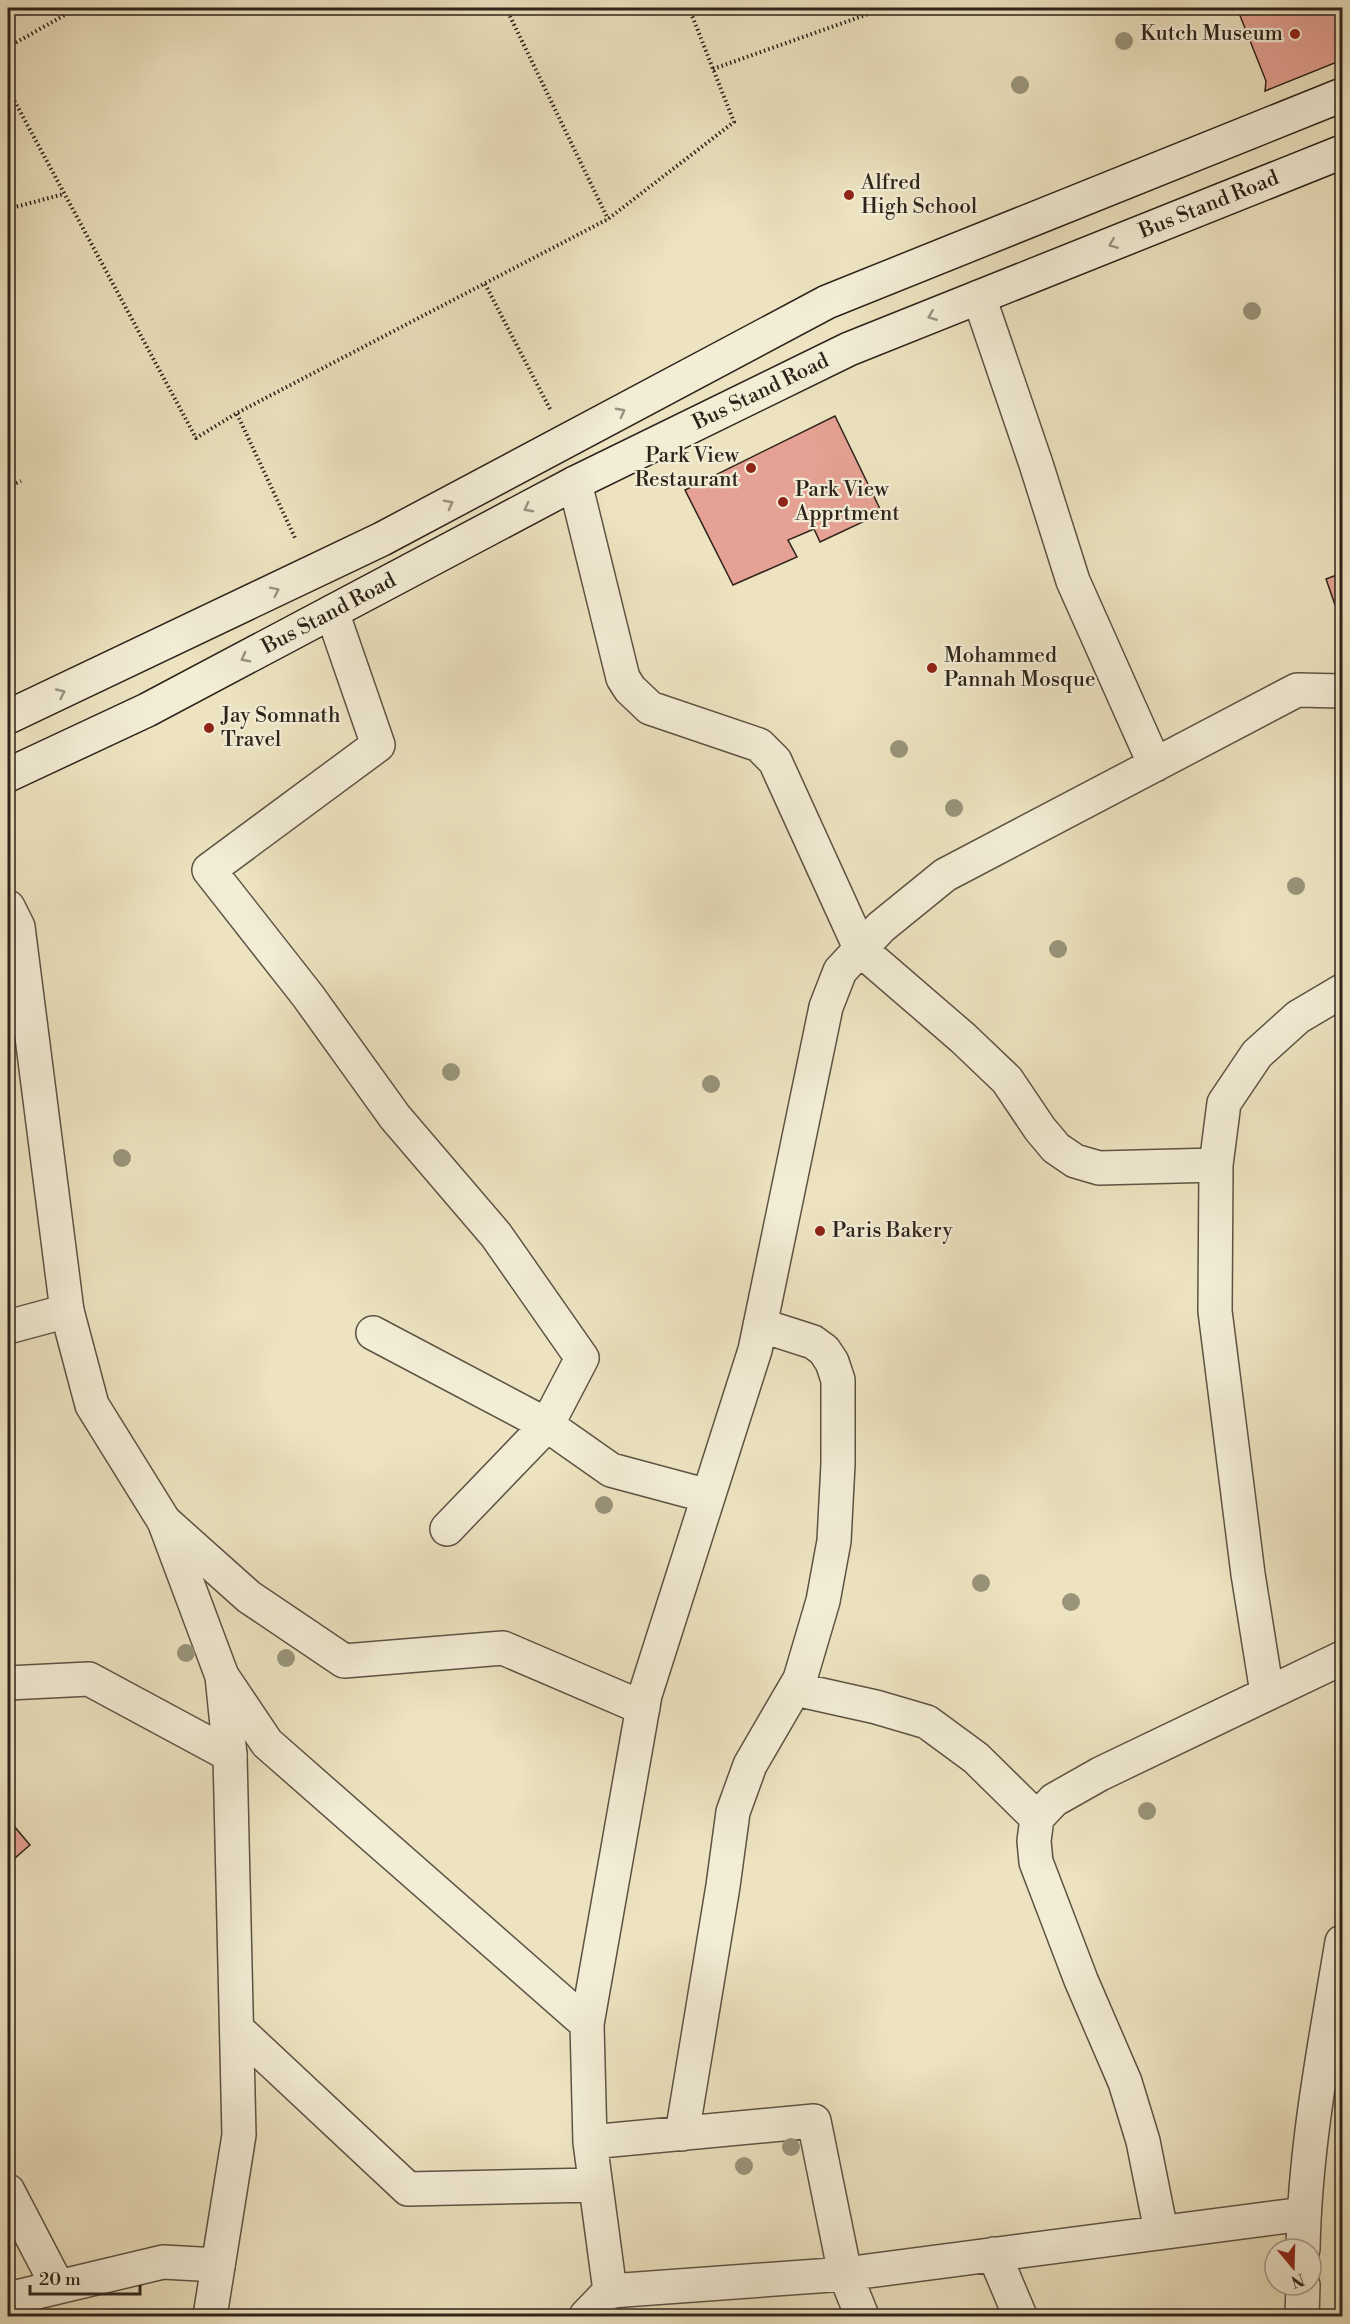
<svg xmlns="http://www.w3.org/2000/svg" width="1350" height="2324" font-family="'Libre Bodoni',serif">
  <rect width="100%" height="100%" fill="#ede3c0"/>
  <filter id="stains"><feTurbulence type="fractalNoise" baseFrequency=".00333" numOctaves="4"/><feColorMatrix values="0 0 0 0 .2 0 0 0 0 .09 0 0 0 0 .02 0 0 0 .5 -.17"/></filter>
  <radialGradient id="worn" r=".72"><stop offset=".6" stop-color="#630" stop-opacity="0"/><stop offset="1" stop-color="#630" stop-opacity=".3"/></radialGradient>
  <path fill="#e5a193" stroke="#2d231b" stroke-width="1.5" d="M 1237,8 L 1342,8 L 1342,60 L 1265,91 L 1266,81 Z
    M 835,416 L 882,513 L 820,542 L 814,529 L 788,540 L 797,557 L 733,585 L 685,490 Z
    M 1342,573 L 1342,625 L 1326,579 Z
    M 8,1819 L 30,1845 L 8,1864 Z"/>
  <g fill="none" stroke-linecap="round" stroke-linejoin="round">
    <defs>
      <path id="minor" d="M 979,297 L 1036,464 L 1073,581 L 1155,765
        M 575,483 L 623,678 L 630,689 L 650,708 L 759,745 L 775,761 L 861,950 L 963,1038 L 1007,1080 L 1040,1129 L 1056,1148 L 1075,1161 L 1099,1168 L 1216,1165
        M 332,612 L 378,745 L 209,870 L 308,996 L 395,1117 L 496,1235 L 582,1358 L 547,1425 L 447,1529
        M 8,1327 L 67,1311
        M 373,1333 L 547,1425 L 611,1470 L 708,1496
        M 164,1521 L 249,1597 L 344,1661 L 503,1648 L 643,1708
        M 222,1676 L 267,1743 L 587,2024
        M 8,1683 L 89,1679 L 230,1755
        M 795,1689 L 876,1707 L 927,1722 L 976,1758 L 1037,1818
        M 1267,1693 L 1248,1574 L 1215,1311 L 1216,1165 L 1224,1103 L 1257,1054 L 1298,1017 L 1342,991
        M 237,2029 L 408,2189 L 595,2185
        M 682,2134 L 723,1886 L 733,1812 L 750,1765 L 800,1679 L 823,1601 L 834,1541 L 838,1464 L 838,1380 L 832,1362 L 824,1350 L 813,1342 L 760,1325
        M 590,2142 L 814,2121 L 845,2274 L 862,2316
        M 8,2191 L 58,2287
        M 1161,2231 L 1143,2141 L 1125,2082 L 1081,1980 L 1036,1862 L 1034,1841 L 1037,1818 L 1054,1800 L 1100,1774 L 1342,1658
        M 994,2254 L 1020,2316
        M 610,2291 L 845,2274 L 1304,2214
        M 8,2299 L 163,2262 L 218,2265
        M 586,2316 L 610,2291 L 590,2142 L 587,2024 L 645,1695 L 755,1350 L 826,1007 L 840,971 L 881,927 L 945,875 L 1297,690 L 1342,691"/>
      <path id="tertiary" d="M 8,907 L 18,927 L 67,1311 L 92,1405 L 164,1521 L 222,1676 L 230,1755 L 239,2135 L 210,2316
        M 1303,2249 C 1305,2145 1325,2044 1342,1942
        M 1302,2316 L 1303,2285"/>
      <path id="secondary" d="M 8,717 L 382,539 L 827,302 L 1342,95
        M 8,775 L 147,710 L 575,483 L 849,349 L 1342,152"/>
    </defs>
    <use href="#minor" stroke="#5d5344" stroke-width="36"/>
    <use href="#tertiary" stroke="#5d5344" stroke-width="36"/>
    <use href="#secondary" stroke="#2d231b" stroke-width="36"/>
    <path stroke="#2d231b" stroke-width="4" stroke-dasharray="1.5 3" stroke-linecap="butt" d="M 506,8 L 608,219
      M 8,47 L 77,8
      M 713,69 L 874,12 L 873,8
      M 8,89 L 196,438 L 237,413 L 608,219 L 734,122 L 689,8
      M 8,209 L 64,194
      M 485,284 L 551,411
      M 237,414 L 296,540
      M 8,487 L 21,481"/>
    <use href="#minor" stroke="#f3edd6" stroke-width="33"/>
    <use href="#tertiary" stroke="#f3edd6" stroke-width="33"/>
    <use href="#secondary" stroke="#f3edd6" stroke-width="33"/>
  </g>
  <g fill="#99947a">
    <circle cx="1124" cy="41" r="9"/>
    <circle cx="1020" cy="85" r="9"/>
    <circle cx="1252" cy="311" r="9"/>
    <circle cx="899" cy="749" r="9"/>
    <circle cx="954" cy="808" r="9"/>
    <circle cx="1296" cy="886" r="9"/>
    <circle cx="1058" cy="949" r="9"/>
    <circle cx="451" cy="1072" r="9"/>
    <circle cx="711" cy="1084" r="9"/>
    <circle cx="122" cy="1158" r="9"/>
    <circle cx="604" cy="1505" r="9"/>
    <circle cx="981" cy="1583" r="9"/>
    <circle cx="1071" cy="1602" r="9"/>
    <circle cx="186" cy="1653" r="9"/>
    <circle cx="286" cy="1658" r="9"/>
    <circle cx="1147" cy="1811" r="9"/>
    <circle cx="791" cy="2147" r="9"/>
    <circle cx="744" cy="2166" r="9"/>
  </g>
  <defs><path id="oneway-chevron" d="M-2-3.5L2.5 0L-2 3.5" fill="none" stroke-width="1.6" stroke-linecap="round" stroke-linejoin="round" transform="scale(1.5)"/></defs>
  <g stroke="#9a9282">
    <use href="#oneway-chevron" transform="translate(1113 244) rotate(158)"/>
    <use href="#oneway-chevron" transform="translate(932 316) rotate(158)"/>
    <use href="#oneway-chevron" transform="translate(621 412) rotate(-28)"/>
    <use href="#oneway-chevron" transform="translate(449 504) rotate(-28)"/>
    <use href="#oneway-chevron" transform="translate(528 508) rotate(152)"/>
    <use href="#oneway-chevron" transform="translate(275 591) rotate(-26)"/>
    <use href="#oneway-chevron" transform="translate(245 658) rotate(152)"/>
    <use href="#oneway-chevron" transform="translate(61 693) rotate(-25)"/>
  </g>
  <g fill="#8f2418" stroke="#f3edd6" stroke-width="2">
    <circle cx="1295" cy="34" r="6"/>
    <circle cx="849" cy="195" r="6"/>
    <circle cx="751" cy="468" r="6"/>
    <circle cx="783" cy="502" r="6"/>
    <circle cx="932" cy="668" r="6"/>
    <circle cx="209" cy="728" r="6"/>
    <circle cx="820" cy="1231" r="6"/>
  </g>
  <g text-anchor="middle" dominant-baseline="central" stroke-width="4.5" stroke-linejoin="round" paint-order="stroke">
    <g font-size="21" fill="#2d231b" stroke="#f3edd6" text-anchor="start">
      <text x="1283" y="34" text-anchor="end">Kutch Museum</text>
      <text x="861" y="183">Alfred<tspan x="861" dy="24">High School</tspan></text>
      <text x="739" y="456" text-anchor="end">Park View<tspan x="739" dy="24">Restaurant</tspan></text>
      <text x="795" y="490">Park View<tspan x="795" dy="24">Apprtment</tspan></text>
      <text x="944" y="656">Mohammed<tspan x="944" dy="24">Pannah Mosque</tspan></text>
      <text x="221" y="716">Jay Somnath<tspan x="221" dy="24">Travel</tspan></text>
      <text x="832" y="1231">Paris Bakery</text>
    </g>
    <g font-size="21" fill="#2d231b" stroke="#f3edd6">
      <text transform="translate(1209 205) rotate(-22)">Bus Stand Road</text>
      <text transform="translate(761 392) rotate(-26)">Bus Stand Road</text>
      <text transform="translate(329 614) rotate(-28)">Bus Stand Road</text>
    </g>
  </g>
  <rect width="1350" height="2324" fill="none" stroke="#ede3c0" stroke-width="30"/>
  <rect x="9" y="9" width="1332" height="2306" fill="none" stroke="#2d231b" stroke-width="3"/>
  <rect x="15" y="15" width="1320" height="2294" fill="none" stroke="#2d231b" stroke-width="1.5"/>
  <g transform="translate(1293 2267) rotate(161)"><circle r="28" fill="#f3edd6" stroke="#a49c8b" stroke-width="1.5"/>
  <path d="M0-4.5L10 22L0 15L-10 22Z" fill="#8f2418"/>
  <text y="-9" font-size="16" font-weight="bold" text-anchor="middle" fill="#2d231b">N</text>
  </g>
  <path d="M30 2285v9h110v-9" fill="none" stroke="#2d231b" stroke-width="3"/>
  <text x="39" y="2285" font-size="18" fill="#2d231b" stroke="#f3edd6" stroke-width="4.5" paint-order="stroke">20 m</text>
  <rect width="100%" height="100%" filter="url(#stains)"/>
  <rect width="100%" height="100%" fill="url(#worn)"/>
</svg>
